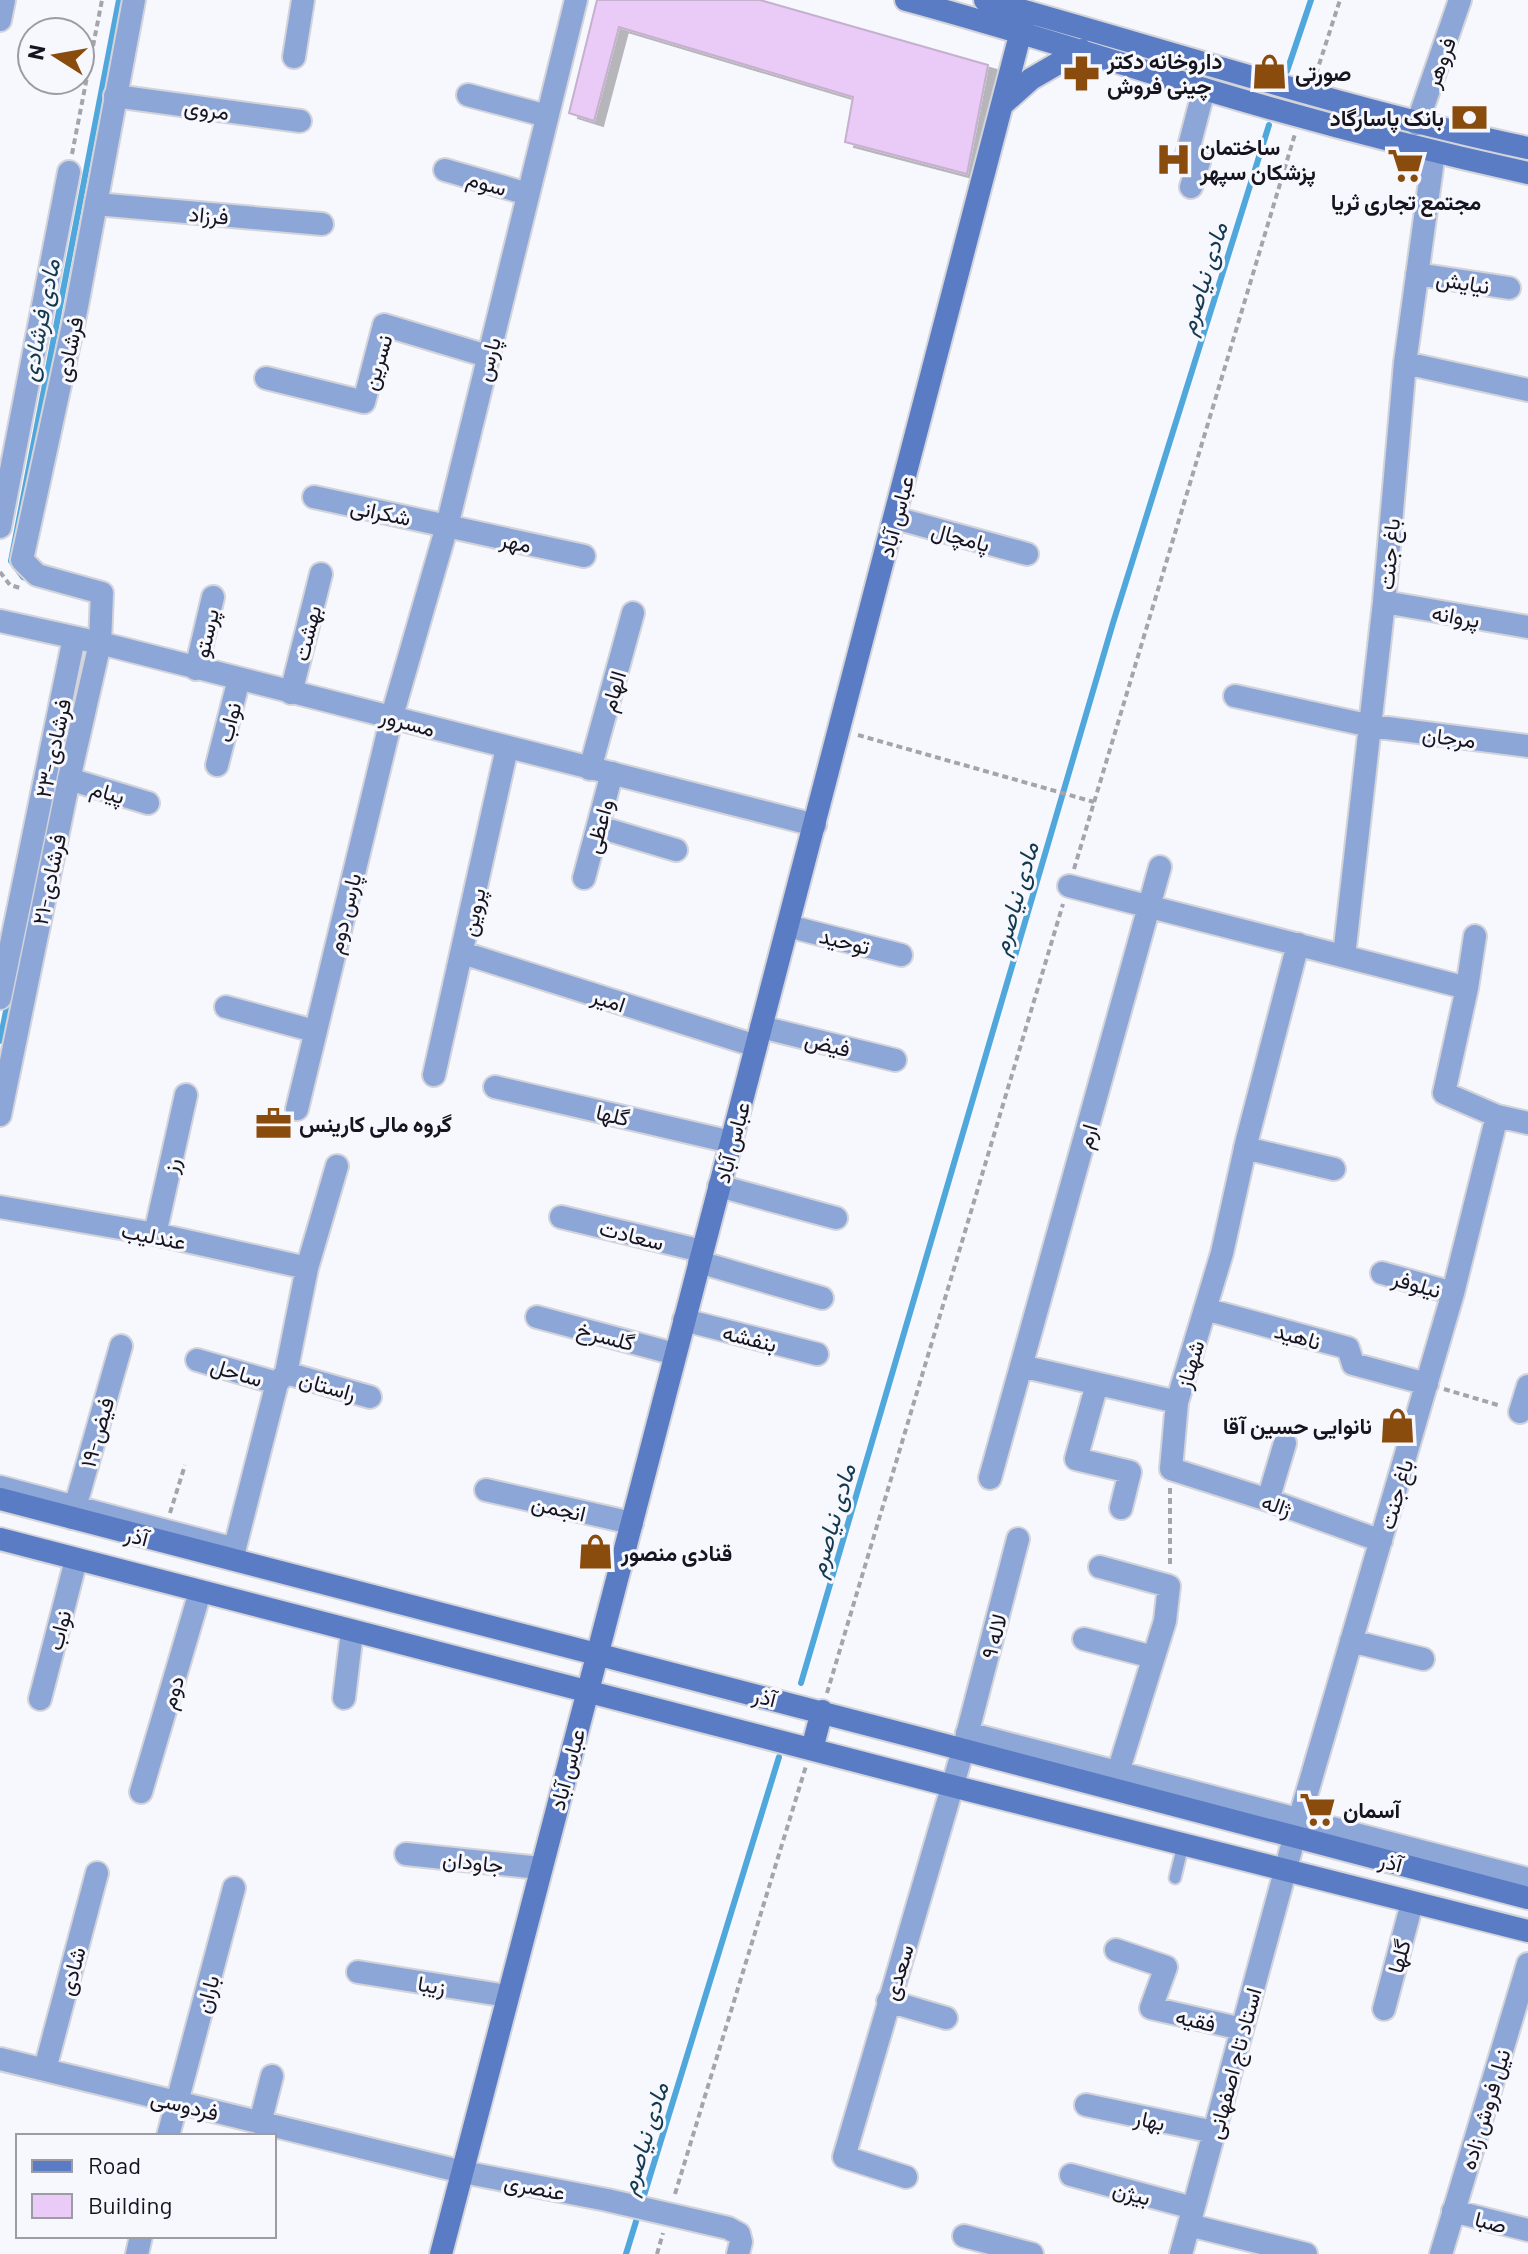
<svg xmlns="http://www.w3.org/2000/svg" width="1528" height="2254" font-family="Barlow,Vazirmatn,sans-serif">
  <defs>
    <filter id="shadow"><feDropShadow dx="9" dy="5" stdDeviation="0" flood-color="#0004"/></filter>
  </defs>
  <rect width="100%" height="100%" fill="#f7f7fe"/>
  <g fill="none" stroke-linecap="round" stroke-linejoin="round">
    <path stroke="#4fa7dc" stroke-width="6" d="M 1287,71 L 1311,0
      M 30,579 L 23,577 L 11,561 L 119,0
      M 0,1041 L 8,1001
      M 801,1683 L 1113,623 L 1269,125
      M 626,2254 L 779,1757"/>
  </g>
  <path fill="#eacbf7" stroke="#c5b0cd" stroke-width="2" filter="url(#shadow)" d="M 597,0 L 760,0 L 988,65 L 967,174 L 845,142 L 853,97 L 619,27 L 594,121 L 569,113 Z"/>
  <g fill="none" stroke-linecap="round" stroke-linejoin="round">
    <defs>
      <path id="service" d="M 1175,1878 L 1183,1845"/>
      <path id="minor" d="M 294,57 L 303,0
        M 468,95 L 547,116
        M 115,96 L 300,121
        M 1417,124 L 1460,0
        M 445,170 L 528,194
        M 1191,187 L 1199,162 L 1186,158 L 1204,89
        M 96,204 L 322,224
        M 1417,274 L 1509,288
        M 1405,363 L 1528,390
        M 266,378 L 364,402 L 384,325 L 487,356
        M 314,497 L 584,556
        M 895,518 L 1027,554
        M 0,527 L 69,172
        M 1384,602 L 1528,627
        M 196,669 L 213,597
        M 291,693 L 321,574
        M 1235,696 L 1371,726 L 1528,746
        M 217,765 L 239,679
        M 590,769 L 633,613
        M 69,779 L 148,803
        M 599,827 L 676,850
        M 584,878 L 612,773
        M 1069,886 L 1467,988
        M 788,926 L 901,955
        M 1475,936 L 1467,988 L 1444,1093 L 1497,1116 L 1528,1123
        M 1298,944 L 1247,1140 L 1222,1253 L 1177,1402 L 1171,1469 L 1268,1500 L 1381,1541
        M 463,953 L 756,1046
        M 1344,956 L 1384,602 L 1405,363 L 1434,152
        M 226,1007 L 314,1031
        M 761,1027 L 895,1060
        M 434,1075 L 507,748
        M 495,1087 L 731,1142
        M 297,1109 L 392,716
        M 1245,1148 L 1334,1169
        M 719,1186 L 836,1218
        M 0,1207 L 155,1234 L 307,1268
        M 561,1217 L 702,1251
        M 155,1234 L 186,1095
        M 699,1262 L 822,1298
        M 1382,1273 L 1453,1293
        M 1205,1309 L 1348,1348 L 1353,1364 L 1427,1384
        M 537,1317 L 675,1354
        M 684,1320 L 817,1354
        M 197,1360 L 277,1383
        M 1021,1366 L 1177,1402
        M 286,1373 L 370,1397
        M 1097,1384 L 1076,1459 L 1130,1472 L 1121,1508
        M 1520,1412 L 1528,1386
        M 990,1478 L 1160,867
        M 0,1487 L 235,1549
        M 486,1490 L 632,1523
        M 1268,1500 L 1285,1443
        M 72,1518 L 121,1346
        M 232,1559 L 277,1383 L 286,1373 L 307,1268 L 337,1166
        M 1100,1567 L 1169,1586 L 1165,1621 L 1114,1785
        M 1084,1639 L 1153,1657
        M 1351,1641 L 1423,1659
        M 344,1698 L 352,1632
        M 40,1699 L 76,1560
        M 967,1733 L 1528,1879
        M 141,1792 L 200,1592
        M 406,1854 L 540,1868
        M 1116,1950 L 1166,1967 L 1151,2008 L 1242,2029
        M 358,1972 L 507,1996
        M 888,2001 L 946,2018
        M 1384,2009 L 1412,1903
        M 0,2059 L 463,2172 L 607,2200 L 728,2228 L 739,2234 L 741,2242 L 738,2254
        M 45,2069 L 97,1873
        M 1086,2105 L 1214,2132
        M 260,2123 L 272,2076
        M 168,2136 L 234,1888
        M 1071,2175 L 1193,2208
        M 906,2177 L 844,2157 L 963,1750 L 1018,1539
        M 1453,2211 L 1528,2230
        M 1189,2225 L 1306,2254
        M 964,2236 L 1032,2254
        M 137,2254 L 141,2236
        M 1181,2254 L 1299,1820 L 1453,1293 L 1497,1116
        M 1441,2254 L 1528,1964"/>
      <path id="tertiary" d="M 0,20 L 4,0
        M 0,621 L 100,643 L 815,825
        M 392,716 L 447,526 L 576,0
        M 0,998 L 74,638
        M 0,1115 L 69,779 L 100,643 L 102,593 L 37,575 L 22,560 L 76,311 L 134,0"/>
      <path id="secondary" d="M 906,0 C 1006,27 1104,58 1204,89 C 1311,121 1419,149 1528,173
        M 985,0 C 1166,50 1344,109 1528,148
        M 1003,104 L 1031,79 L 1081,50
        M 0,1499 C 510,1632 1019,1763 1528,1898
        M 0,1539 L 952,1786 L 1528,1931
        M 812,1749 L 822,1711
        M 441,2254 L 1026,12"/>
    </defs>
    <use href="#service" stroke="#d3d3da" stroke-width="15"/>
    <use href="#minor" stroke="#d3d3da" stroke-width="26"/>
    <use href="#tertiary" stroke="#d3d3da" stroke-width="26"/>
    <use href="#secondary" stroke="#d3d3da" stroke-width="26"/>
    <path stroke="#a4a4ac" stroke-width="4" stroke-dasharray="6 4" stroke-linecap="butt" d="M 1316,74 L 1340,0
      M 72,154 L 102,0
      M 0,572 L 10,585 L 20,588
      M 858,735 L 1094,802
      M 1074,869 L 1295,134
      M 1444,1389 L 1501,1406
      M 1170,1488 L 1170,1567
      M 170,1513 L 185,1465
      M 827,1693 L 1063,904
      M 675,2194 L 806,1766
      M 657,2254 L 663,2233"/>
    <use href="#service" stroke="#8da6d8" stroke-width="11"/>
    <use href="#minor" stroke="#8da6d8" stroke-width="22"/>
    <use href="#tertiary" stroke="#8da6d8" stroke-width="22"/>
    <use href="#secondary" stroke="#597cc5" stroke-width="22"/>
  </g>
  <defs>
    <symbol id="shop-bare" viewBox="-9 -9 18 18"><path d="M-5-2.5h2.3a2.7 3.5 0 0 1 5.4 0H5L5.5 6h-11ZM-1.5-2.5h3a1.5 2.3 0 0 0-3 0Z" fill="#894c0c" stroke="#f7f7fe" stroke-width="2.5" paint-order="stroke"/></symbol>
    <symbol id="pharmacy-bare" viewBox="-9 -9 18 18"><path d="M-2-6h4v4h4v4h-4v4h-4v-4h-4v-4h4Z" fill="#894c0c" stroke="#f7f7fe" stroke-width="2.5" paint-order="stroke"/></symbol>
    <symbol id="bank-bare" viewBox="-9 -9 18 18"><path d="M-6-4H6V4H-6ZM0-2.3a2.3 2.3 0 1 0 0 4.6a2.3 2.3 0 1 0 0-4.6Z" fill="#894c0c" stroke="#f7f7fe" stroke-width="2.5" paint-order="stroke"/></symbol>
    <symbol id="hospital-bare" viewBox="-9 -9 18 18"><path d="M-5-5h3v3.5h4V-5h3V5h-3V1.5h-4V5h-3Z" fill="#894c0c" stroke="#f7f7fe" stroke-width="2.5" paint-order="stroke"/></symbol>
    <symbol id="supermarket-bare" viewBox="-9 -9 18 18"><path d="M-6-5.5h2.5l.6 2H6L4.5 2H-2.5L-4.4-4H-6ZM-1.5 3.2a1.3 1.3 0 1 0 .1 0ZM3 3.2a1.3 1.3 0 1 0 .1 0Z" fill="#894c0c" stroke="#f7f7fe" stroke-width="2.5" paint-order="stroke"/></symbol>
    <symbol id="office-bare" viewBox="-9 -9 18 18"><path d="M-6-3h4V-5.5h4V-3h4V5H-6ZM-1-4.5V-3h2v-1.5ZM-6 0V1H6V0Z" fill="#894c0c" stroke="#f7f7fe" stroke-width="2.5" paint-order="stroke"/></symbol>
  </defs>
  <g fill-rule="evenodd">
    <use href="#shop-bare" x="1244" y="46" width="51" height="51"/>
    <use href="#pharmacy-bare" x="1056" y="48" width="51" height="51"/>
    <use href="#bank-bare" x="1444" y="92" width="51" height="51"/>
    <use href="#hospital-bare" x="1148" y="134" width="51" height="51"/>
    <use href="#supermarket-bare" x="1380" y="140" width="51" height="51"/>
    <use href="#office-bare" x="248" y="1098" width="51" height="51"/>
    <use href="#shop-bare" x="1372" y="1400" width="51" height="51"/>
    <use href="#shop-bare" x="570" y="1526" width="51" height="51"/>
    <use href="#supermarket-bare" x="1292" y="1784" width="51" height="51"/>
  </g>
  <g text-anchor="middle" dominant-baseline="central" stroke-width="6" stroke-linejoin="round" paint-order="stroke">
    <g font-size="22" font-weight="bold" fill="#15141f" stroke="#f7f7fe" text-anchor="start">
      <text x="1107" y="60">داروخانه دکتر<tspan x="1107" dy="25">چینی فروش</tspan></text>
      <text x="1295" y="72">صورتی</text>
      <text x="1444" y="117" text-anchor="end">بانک پاسارگاد</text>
      <text x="1200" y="146">ساختمان<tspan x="1200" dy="25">پزشکان سپهر</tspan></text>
      <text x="1406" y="201" text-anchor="middle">مجتمع تجاری ثریا</text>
      <text x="299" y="1123">گروه مالی کارینس</text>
      <text x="1372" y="1425" text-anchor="end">نانوایی حسین آقا</text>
      <text x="621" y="1552">قنادی منصور</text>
      <text x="1343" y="1809">آسمان</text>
    </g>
    <g font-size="22" fill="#15141f" stroke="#f7f7fe">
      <text transform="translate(1439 62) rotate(-70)">فروهر</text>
      <text transform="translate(207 108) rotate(8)">مروی</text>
      <text transform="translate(487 182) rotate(16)">سوم</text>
      <text transform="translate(209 214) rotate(5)">فرزاد</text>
      <text transform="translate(1463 281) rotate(9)">نیایش</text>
      <text transform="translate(68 349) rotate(-78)">فرشادی</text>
      <text transform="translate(487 359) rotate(-76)">پارس</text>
      <text transform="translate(376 362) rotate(-73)">نسرین</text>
      <text transform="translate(381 511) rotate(12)">شکرانی</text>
      <text transform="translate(895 516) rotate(-75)">عباس آباد</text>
      <text transform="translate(961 536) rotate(15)">پامچال</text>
      <text transform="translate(516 541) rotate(12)">مهر</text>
      <text transform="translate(1388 554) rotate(-85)">باغ جنت</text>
      <text transform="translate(1456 615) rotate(10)">پروانه</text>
      <text transform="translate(205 633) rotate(-77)">پرستو</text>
      <text transform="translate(306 633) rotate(-76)">بهشت</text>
      <text transform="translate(612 691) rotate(-74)">الهام</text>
      <text transform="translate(408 721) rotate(15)">مسرور</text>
      <text transform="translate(228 722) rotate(-76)">نواب</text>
      <text transform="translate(1449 736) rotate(7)">مرجان</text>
      <text transform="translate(52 748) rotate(-78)">۲۳-فرشادی</text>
      <text transform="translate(108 791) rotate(16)">پیام</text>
      <text transform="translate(598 826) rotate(-75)">واعظی</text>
      <text transform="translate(48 879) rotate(-78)">۲۱-فرشادی</text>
      <text transform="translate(472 912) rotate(-78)">پروین</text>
      <text transform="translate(343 913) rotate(-76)">پارس دوم</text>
      <text transform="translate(845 940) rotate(14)">توحید</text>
      <text transform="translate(609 999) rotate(18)">امیر</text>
      <text transform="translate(828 1043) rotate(14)">فیض</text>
      <text transform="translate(613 1114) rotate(13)">گلها</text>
      <text transform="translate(1086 1136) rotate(-74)">ارم</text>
      <text transform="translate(731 1142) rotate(-75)">عباس آباد</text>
      <text transform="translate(170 1165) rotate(-77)">رز</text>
      <text transform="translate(632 1234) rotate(14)">سعادت</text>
      <text transform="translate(154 1235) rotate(11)">عندلیب</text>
      <text transform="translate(1417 1283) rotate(16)">نیلوفر</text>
      <text transform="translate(606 1335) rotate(15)">گلسرخ</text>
      <text transform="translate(1298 1335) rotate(16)">ناهید</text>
      <text transform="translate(750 1337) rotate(14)">بنفشه</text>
      <text transform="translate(1189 1364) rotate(-73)">شهناز</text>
      <text transform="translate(237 1371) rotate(17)">ساحل</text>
      <text transform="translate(328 1385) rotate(16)">راستان</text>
      <text transform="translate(96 1432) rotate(-74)">۱۹-فیض</text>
      <text transform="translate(1395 1494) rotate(-74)">باغ جنت</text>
      <text transform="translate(1277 1504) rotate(19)">ژاله</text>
      <text transform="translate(559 1507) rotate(13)">انجمن</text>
      <text transform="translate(137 1535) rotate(15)">آذر</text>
      <text transform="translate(58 1630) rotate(-76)">نواب</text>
      <text transform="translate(993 1636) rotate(-75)">۹ لاله</text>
      <text transform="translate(171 1692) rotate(-73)">دوم</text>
      <text transform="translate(765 1696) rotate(14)">آذر</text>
      <text transform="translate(566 1769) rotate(-75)">عباس آباد</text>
      <text transform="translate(473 1861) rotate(6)">جاودان</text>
      <text transform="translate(1391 1861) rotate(15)">آذر</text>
      <text transform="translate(1398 1956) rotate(-75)">گلها</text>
      <text transform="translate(71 1971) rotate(-75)">شادی</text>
      <text transform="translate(897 1972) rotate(-73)">سعدی</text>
      <text transform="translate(432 1984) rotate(9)">زیبا</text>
      <text transform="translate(206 1994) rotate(-75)">باران</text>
      <text transform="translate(1196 2019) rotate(13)">فقیه</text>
      <text transform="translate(1233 2063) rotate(-75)">استاد تاج اصفهانی</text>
      <text transform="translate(185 2104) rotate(14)">فردوسی</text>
      <text transform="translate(1484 2109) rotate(-73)">نیل فروش زاده</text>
      <text transform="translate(1150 2119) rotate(12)">بهار</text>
      <text transform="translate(535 2186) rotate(11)">عنصری</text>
      <text transform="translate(1132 2192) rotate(15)">بیژن</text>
      <text transform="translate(1491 2221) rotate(14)">صبا</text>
    </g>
    <g font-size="24" font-style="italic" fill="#13394f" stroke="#f7f7fe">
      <text transform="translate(1202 278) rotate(-73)">مادی نیاصرم</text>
      <text transform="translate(39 320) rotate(-79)">مادی فرشادی</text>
      <text transform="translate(1014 898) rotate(-74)">مادی نیاصرم</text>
      <text transform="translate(831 1520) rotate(-74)">مادی نیاصرم</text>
      <text transform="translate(643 2138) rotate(-73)">مادی نیاصرم</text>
    </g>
  </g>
  <rect x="16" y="2134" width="260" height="104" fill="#f7f7fe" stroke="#9d9ca5" stroke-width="2"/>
  <rect x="32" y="2160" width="40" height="12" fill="#597cc5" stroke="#9d9ca5" stroke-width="2"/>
  <text x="88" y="2174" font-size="24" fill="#15141f">Road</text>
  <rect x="32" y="2194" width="40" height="24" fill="#eacbf7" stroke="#9d9ca5" stroke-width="2"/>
  <text x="88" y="2214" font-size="24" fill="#15141f">Building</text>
  <g transform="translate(56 56) rotate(281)"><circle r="38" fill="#f7f7fe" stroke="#9d9ca5" stroke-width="2"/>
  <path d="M0-6L14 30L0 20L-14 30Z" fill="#894c0c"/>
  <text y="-12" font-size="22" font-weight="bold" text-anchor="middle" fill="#15141f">N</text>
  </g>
</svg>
